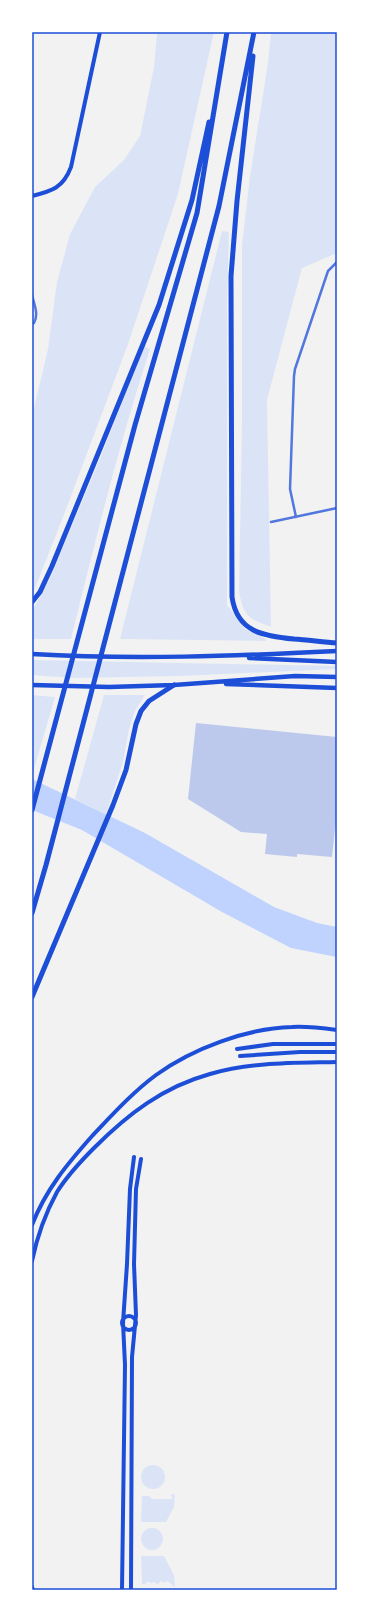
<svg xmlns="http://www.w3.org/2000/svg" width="369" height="1622" font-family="'IBM Plex Sans',sans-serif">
  <rect width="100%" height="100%" fill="#f2f2f2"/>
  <path fill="#dbe4f7" d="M 160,32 L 214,32 L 178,194 L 127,347 L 65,512 L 32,596 L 32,416 L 48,349 L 57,282 L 70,234 L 95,187 L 124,160 L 140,136 L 154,67 L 157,35 Z
    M 271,32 L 337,32 L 337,253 L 302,268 L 267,400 L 271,627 C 248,619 243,615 239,591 L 242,422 L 242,245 L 250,176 L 268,63 Z
    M 222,231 L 229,232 L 227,299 L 227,605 L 245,629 L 266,639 L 266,641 L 120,639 Z
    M 144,346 L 150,349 C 119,444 95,542 71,639 L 32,639 L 32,611 L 49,580 L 99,461 Z
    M 32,660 L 337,666 L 337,669 L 179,676 L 73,678 L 32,675 Z
    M 32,695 L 55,697 L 32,776 Z
    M 104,695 L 145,695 L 135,711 L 129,729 L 123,762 L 106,814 L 75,799 Z
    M141 1477a12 12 0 1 1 24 0a12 12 0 1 1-24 0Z
    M 175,1494 L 174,1507 L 166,1522 L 141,1522 L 142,1496 L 149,1496 L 152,1499 L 171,1499 L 173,1498 L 170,1495 Z
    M141 1539a11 11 0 1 1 22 0a11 11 0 1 1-22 0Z
    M 141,1556 L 164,1556 L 174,1575 L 175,1586 L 174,1587 L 168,1581 L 163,1583 L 161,1581 L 157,1585 L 155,1582 L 150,1583 L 148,1581 L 145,1584 L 142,1584 Z"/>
  <path fill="#bfd3fe" d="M 32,779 L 145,833 L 274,907 L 317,923 L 337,927 L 337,957 L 291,948 L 222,912 L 82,830 L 32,810 Z"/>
  <path fill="#bdc9ec" d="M 196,723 L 337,737 L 337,810 L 332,857 L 297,854 L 297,857 L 265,854 L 267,834 L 241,832 L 188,799 Z"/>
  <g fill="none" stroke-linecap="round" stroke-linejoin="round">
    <path stroke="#5277de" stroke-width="2.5" d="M 32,295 C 34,304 39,314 34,323 L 32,323
      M 296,517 L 290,489 L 294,376 L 295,369 L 328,271 L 337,262
      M 271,522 L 337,508"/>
    <path stroke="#1d4ed8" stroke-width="4" d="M 32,196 C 52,191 63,188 71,167 L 100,32
      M 237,1049 L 273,1044 L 337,1044
      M 240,1056 L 300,1052 L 337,1052
      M 32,1225 C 46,1189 68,1163 93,1135 C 113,1114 133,1092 156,1075 C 192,1049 247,1028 292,1027 C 307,1026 322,1028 337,1030
      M 32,1261 C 37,1237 45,1214 57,1192 C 67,1176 80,1162 94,1148 C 128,1114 163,1087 210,1074 C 251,1062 295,1063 337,1062
      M122 1323a7 7 0 1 1 14 0a7 7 0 1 1-14 0Z
      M 32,1587 L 33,1590
      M 122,1590 L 125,1365 L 123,1323 L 127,1264 L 130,1189 L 134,1157
      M 131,1590 L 132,1357 L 136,1315 L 134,1264 L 136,1189 L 141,1159"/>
    <path stroke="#1d4ed8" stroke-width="4.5" d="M 32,654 C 134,660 235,656 337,651
      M 249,658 L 337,662
      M 226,684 L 337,688
      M 32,685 L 109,687 L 174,685 L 295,676 L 337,677"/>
    <path stroke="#1d4ed8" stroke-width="5" d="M 253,56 L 237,201 L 231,276 L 232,597 C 237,632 263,636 294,639 C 308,640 323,642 337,643
      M 32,602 L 40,592 L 52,566 L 159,305 L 192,200 L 209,122
      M 32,810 L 135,425 L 197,213 L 227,32
      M 32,913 L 46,865 L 219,206 L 254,32
      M 32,997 L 113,805 L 126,770 L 136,724 L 141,711 L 149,701 L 174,685"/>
  </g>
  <rect width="369" height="1622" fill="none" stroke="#ffffff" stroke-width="66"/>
  <rect x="33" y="33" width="303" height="1556" fill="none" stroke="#1d4ed8" stroke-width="1.5"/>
</svg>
